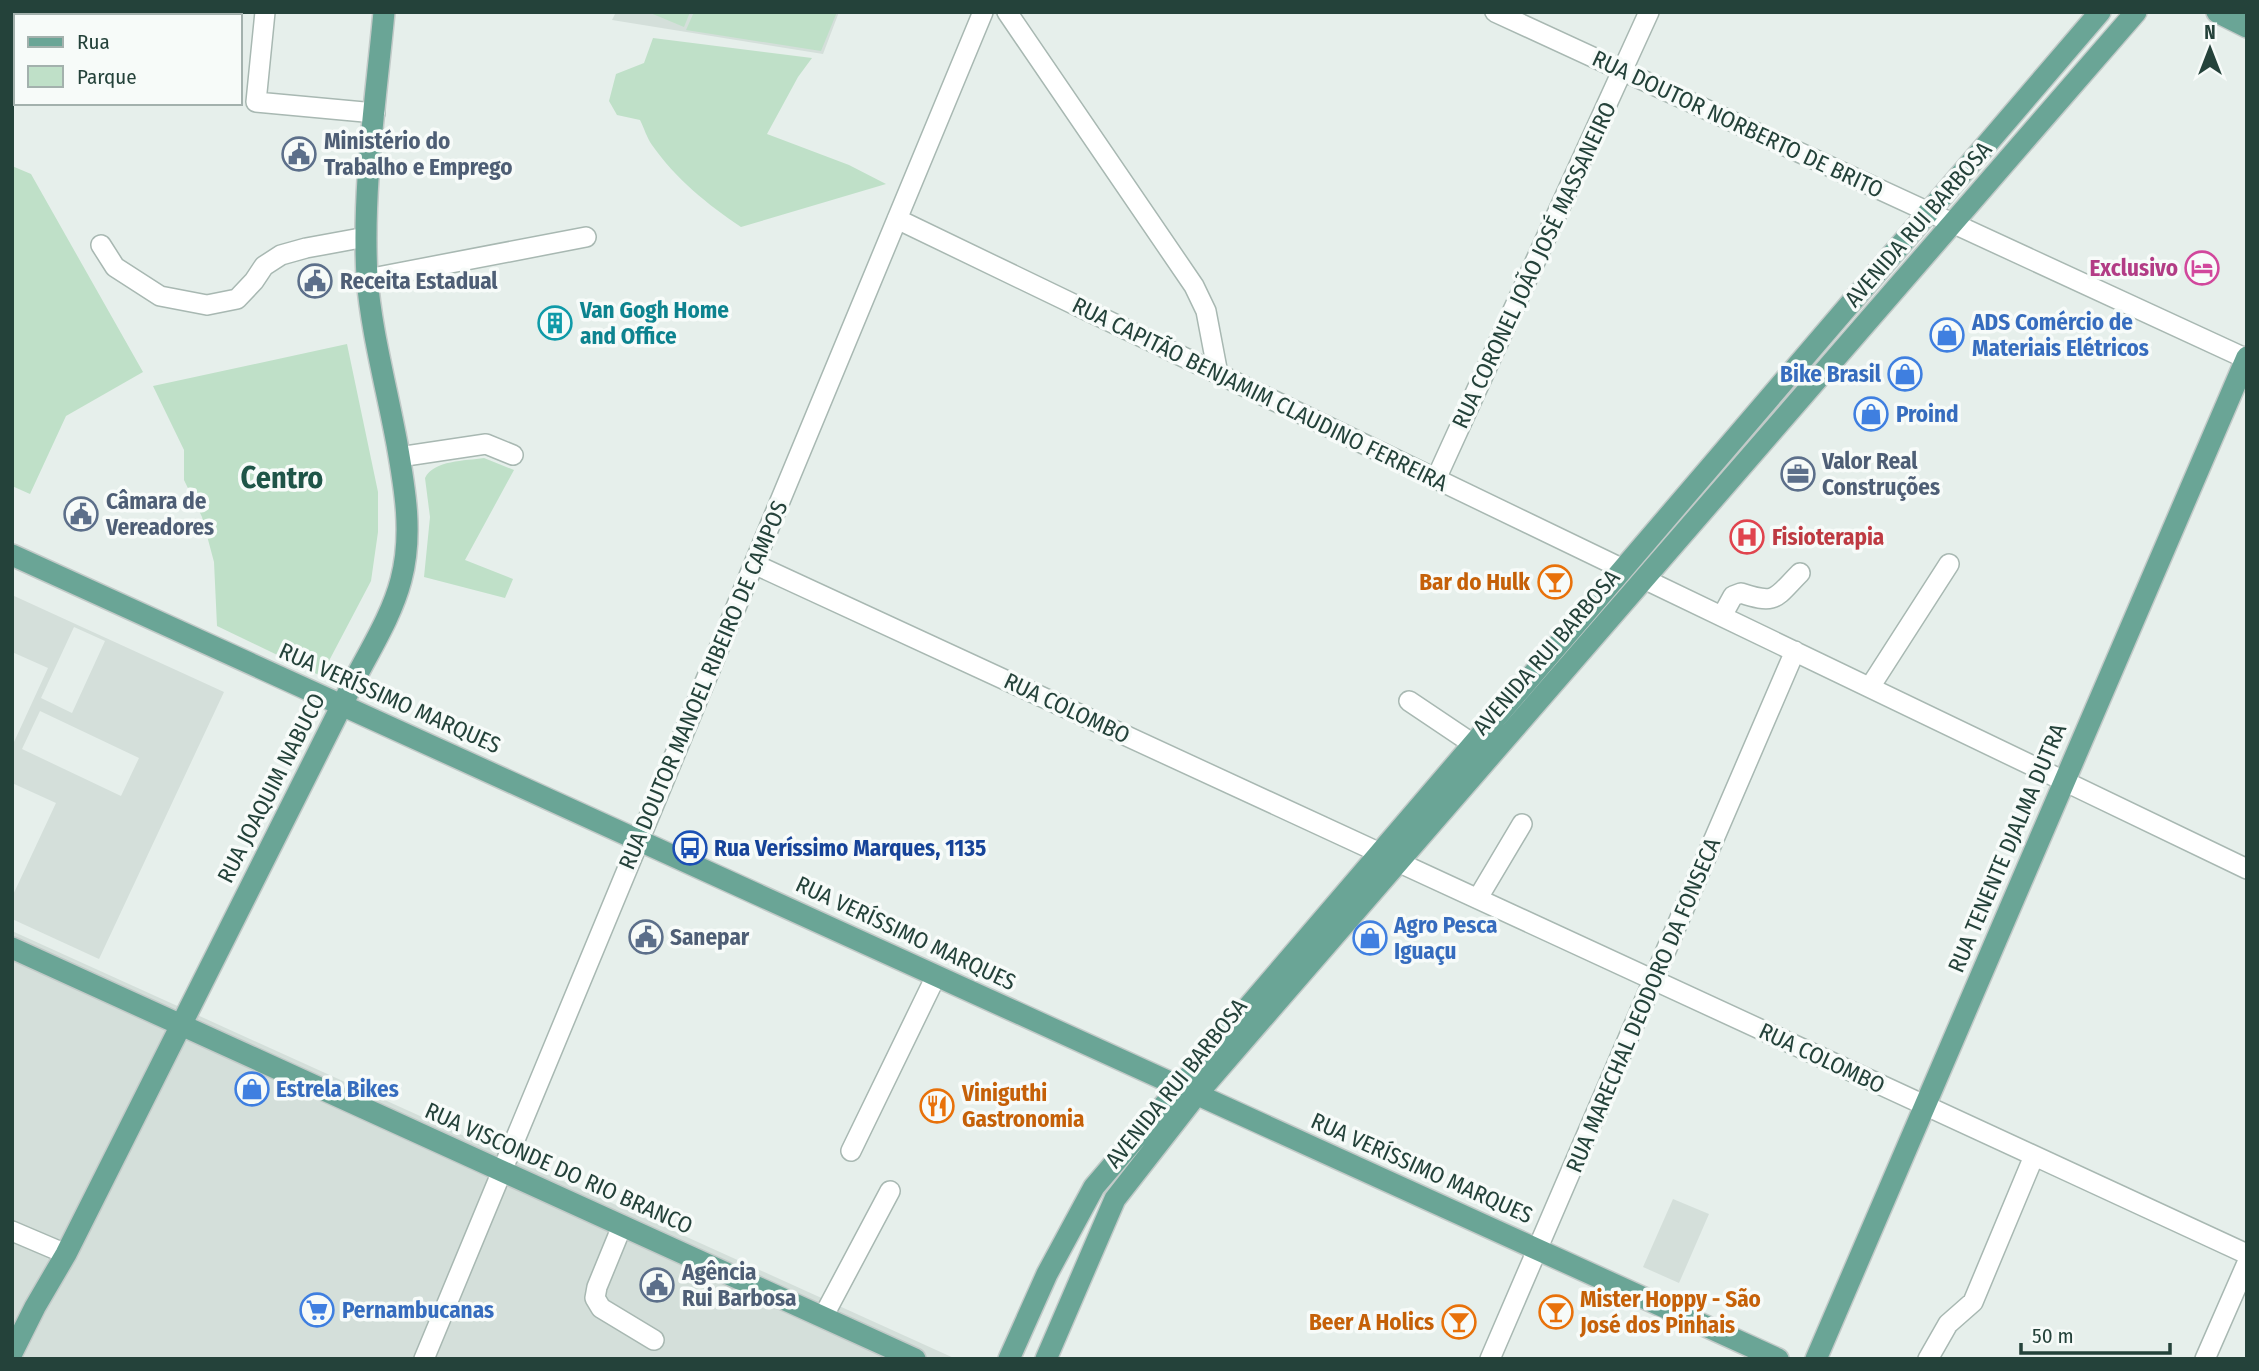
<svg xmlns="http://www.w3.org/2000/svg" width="2259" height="1371" font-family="'Fira Sans Condensed',sans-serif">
  <rect width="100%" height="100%" fill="#e6efeb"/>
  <path fill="#d4dfda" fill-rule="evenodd" d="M 616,12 L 839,12 L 823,54 L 612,20 Z
    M 12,595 L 224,692 L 99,959 L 12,919 L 12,897 L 56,803 L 12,783 L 12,742 L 14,742 L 48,668 L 12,652 ZM 74,627 L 105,641 L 72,713 L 41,698 ZM 40,711 L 139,758 L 121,796 L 22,749 Z
    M 12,931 L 956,1359 L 12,1359 Z
    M 1673,1199 L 1709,1214 L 1679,1283 L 1643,1267 Z"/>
  <path fill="#bfe0c8" d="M 648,12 L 690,12 L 684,27 Z
    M 694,12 L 837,12 L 821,51 L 686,30 Z
    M 653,38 L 812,58 L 798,77 L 767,134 L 849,165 L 886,184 L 741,227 C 708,205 675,178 652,145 C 647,138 644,128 640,120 L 617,115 L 609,101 L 616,74 L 644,63 Z
    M 12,166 L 31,174 L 143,372 L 66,416 L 30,494 L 12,486 Z
    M 347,344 L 378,492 L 378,532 L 371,581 L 321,676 L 217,626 L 214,562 L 202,517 L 184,480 L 184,450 L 153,386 Z
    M 484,458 L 514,470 L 465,560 L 513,579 L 505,598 L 424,577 L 430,517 L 425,478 C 434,460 465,461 484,458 Z"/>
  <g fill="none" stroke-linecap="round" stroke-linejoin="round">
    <defs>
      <path id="minor" d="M 265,12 L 256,102 L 375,113
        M 1007,12 L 1194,286 L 1206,311 L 1218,374
        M 1495,12 L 2247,359
        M 897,219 L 1623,569
        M 101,245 L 115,267 L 160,296 L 207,305 L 237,299 L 254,281 L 264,266 L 281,255 L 306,248 L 366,237
        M 367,279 L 586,237
        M 399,457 L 486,444 L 513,455
        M 1436,479 L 1649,12
        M 754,564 L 1380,853
        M 1644,579 L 2247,869
        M 1722,616 L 1733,596 L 1741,593 C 1777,605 1775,598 1800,573
        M 1870,687 L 1949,564
        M 1409,701 L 1473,744
        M 1398,862 L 2247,1254
        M 1478,898 L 1522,824
        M 851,1151 L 936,976
        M 622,1226 L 597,1287 L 595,1298 L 601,1308 L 654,1340
        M 12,1231 L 66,1254
        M 823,1317 L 890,1191
        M 424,1359 L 983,12
        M 1490,1359 L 1795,651
        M 1928,1359 L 1948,1324 L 1973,1302 L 2034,1156
        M 2205,1359 L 2247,1263"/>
      <path id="major" d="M 2217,12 L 2247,27
        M 12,555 L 1778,1359
        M 12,948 L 915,1359
        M 12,1353 L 35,1307 L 66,1254 L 354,681 C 371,648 392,615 401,580 C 413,535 405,489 397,444 C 387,389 371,331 367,277 C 362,189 376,99 384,12
        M 1009,1359 L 1047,1274 L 1094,1187 L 2100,12
        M 1046,1359 L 1115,1199 L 1197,1094 L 2136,12
        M 1816,1359 L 2247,357"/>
    </defs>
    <use href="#minor" stroke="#a8b8b2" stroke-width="22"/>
    <use href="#major" stroke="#c2cac8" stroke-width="24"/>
    <use href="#minor" stroke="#fff" stroke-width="19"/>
    <use href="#major" stroke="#6aa596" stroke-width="21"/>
  </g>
  <defs>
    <symbol id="civic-ring" viewBox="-11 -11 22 22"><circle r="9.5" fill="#f7fbf9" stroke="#5c6f8a" stroke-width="1.5"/><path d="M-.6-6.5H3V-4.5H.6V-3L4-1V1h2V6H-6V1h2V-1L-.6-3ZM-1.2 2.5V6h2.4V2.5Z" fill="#5c6f8a"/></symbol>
    <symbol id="hotel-ring" viewBox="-11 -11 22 22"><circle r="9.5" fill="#f7fbf9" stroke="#d1479c" stroke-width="1.5"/><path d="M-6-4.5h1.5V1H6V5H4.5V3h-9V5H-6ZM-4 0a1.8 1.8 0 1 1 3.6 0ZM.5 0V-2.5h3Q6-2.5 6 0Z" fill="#d1479c"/></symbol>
    <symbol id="building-ring" viewBox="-11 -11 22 22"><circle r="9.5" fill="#f7fbf9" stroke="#0f9aa8" stroke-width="1.5"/><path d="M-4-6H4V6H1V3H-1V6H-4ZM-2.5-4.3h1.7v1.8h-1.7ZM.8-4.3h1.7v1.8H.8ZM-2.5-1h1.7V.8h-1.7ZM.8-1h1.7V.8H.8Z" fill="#0f9aa8"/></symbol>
    <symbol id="shop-ring" viewBox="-11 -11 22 22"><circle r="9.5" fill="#f7fbf9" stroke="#3f7fe0" stroke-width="1.5"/><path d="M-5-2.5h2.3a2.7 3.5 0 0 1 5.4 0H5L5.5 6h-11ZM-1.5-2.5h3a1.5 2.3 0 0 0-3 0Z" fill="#3f7fe0"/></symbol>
    <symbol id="office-ring" viewBox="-11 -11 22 22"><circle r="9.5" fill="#f7fbf9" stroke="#5c6f8a" stroke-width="1.5"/><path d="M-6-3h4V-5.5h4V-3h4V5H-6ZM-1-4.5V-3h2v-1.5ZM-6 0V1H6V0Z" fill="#5c6f8a"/></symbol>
    <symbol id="hospital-ring" viewBox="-11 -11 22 22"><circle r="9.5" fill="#f7fbf9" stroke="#e0444e" stroke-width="1.5"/><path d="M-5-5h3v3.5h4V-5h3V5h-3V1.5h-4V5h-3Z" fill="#e0444e"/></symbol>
    <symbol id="bar-ring" viewBox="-11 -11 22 22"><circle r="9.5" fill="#f7fbf9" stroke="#e8710a" stroke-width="1.5"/><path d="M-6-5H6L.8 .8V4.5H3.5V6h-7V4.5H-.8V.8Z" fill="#e8710a"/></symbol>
    <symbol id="bus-ring" viewBox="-11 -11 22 22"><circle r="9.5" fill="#f7fbf9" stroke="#1a4fb4" stroke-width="1.5"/><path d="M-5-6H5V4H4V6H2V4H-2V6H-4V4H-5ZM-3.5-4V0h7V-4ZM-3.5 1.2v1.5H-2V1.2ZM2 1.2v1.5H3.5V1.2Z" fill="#1a4fb4"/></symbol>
    <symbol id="restaurant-ring" viewBox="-11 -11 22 22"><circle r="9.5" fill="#f7fbf9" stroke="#e8710a" stroke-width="1.5"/><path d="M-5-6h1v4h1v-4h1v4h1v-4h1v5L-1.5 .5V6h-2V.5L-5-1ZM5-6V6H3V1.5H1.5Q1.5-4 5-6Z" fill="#e8710a"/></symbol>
    <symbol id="supermarket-ring" viewBox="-11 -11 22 22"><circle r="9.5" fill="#f7fbf9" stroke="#3f7fe0" stroke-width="1.5"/><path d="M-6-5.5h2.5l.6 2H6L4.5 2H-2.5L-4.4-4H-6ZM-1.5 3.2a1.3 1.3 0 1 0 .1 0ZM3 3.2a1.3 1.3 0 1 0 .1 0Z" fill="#3f7fe0"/></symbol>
  </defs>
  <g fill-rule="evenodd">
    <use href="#civic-ring" x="280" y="135" width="38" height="38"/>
    <use href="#hotel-ring" x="2183" y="249" width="38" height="38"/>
    <use href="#civic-ring" x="296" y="262" width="38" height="38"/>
    <use href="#building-ring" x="536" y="304" width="38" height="38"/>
    <use href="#shop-ring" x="1928" y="316" width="38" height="38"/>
    <use href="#shop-ring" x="1886" y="355" width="38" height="38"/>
    <use href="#shop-ring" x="1852" y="395" width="38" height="38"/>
    <use href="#office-ring" x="1779" y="455" width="38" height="38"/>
    <use href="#civic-ring" x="62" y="495" width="38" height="38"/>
    <use href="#hospital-ring" x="1728" y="518" width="38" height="38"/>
    <use href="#bar-ring" x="1536" y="563" width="38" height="38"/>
    <use href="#bus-ring" x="671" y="829" width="38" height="38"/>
    <use href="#civic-ring" x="627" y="918" width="38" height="38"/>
    <use href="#shop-ring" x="1351" y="919" width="38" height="38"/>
    <use href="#shop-ring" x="233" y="1070" width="38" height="38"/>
    <use href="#restaurant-ring" x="918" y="1087" width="38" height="38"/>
    <use href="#civic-ring" x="638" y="1266" width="38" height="38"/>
    <use href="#supermarket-ring" x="298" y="1291" width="38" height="38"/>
    <use href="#bar-ring" x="1537" y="1293" width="38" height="38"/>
    <use href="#bar-ring" x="1440" y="1303" width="38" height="38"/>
  </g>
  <g text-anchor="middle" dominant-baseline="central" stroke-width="7" stroke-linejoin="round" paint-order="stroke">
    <g font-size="23" fill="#24423a" stroke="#f7fbf9">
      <text transform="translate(1738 124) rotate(25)">RUA DOUTOR NORBERTO DE BRITO</text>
      <text transform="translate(1918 224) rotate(-49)">AVENIDA RUI BARBOSA</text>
      <text transform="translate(1534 265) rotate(-65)">RUA CORONEL JOÃO JOSÉ MASSANEIRO</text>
      <text transform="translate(1260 394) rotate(26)">RUA CAPITÃO BENJAMIM CLAUDINO FERREIRA</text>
      <text transform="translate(1546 652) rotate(-49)">AVENIDA RUI BARBOSA</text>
      <text transform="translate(703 685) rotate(-67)">RUA DOUTOR MANOEL RIBEIRO DE CAMPOS</text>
      <text transform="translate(390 698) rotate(24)">RUA VERÍSSIMO MARQUES</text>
      <text transform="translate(1067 708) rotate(25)">RUA COLOMBO</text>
      <text transform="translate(271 788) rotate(-63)">RUA JOAQUIM NABUCO</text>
      <text transform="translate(2007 848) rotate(-67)">RUA TENENTE DJALMA DUTRA</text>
      <text transform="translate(906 933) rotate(25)">RUA VERÍSSIMO MARQUES</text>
      <text transform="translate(1643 1005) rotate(-67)">RUA MARECHAL DEODORO DA FONSECA</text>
      <text transform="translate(1822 1058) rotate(25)">RUA COLOMBO</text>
      <text transform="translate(1176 1083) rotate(-51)">AVENIDA RUI BARBOSA</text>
      <text transform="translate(559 1168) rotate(24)">RUA VISCONDE DO RIO BRANCO</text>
      <text transform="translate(1422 1168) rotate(24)">RUA VERÍSSIMO MARQUES</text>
    </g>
    <g font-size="23" font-weight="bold" fill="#4e5e75" stroke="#f7fbf9" text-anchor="start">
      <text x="324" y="141">Ministério do<tspan x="324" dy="26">Trabalho e Emprego</tspan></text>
      <text x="340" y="281">Receita Estadual</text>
      <text x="1822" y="461">Valor Real<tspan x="1822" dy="26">Construções</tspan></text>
      <text x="106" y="501">Câmara de<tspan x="106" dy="26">Vereadores</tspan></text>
      <text x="670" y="937">Sanepar</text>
      <text x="682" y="1272">Agência<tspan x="682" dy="26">Rui Barbosa</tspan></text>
    </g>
    <g font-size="23" font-weight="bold" fill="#b23c85" stroke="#f7fbf9" text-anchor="end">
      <text x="2178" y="268">Exclusivo</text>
    </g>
    <g font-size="23" font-weight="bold" fill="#0d838f" stroke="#f7fbf9" text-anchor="start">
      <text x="580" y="310">Van Gogh Home<tspan x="580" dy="26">and Office</tspan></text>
    </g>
    <g font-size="23" font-weight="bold" fill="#366cbe" stroke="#f7fbf9" text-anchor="start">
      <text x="1972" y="322">ADS Comércio de<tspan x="1972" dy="26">Materiais Elétricos</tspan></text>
      <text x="1881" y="374" text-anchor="end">Bike Brasil</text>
      <text x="1896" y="414">Proind</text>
      <text x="1394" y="925">Agro Pesca<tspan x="1394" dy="26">Iguaçu</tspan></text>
      <text x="276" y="1089">Estrela Bikes</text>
      <text x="342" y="1310">Pernambucanas</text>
    </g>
    <g font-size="23" font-weight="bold" fill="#be3a42" stroke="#f7fbf9" text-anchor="start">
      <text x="1772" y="537">Fisioterapia</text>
    </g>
    <g font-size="23" font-weight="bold" fill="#c56008" stroke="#f7fbf9" text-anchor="end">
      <text x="1530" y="582">Bar do Hulk</text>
      <text x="962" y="1093" text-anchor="start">Viniguthi<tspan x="962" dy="26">Gastronomia</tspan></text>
      <text x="1580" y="1299" text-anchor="start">Mister Hoppy - São<tspan x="1580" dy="26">José dos Pinhais</tspan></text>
      <text x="1434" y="1322">Beer A Holics</text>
    </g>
    <g font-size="23" font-weight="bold" fill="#164399" stroke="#f7fbf9" text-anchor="start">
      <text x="714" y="848">Rua Veríssimo Marques, 1135</text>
    </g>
    <g font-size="30" font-weight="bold" fill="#1f5548" stroke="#f7fbf9">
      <text x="282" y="478">Centro</text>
    </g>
  </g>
  <rect width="2259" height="1371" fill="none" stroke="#24423a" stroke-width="28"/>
  <rect x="14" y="14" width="228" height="91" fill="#f7fbf9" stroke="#a3b1ad" stroke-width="2"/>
  <rect x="28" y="37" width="35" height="10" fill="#6aa596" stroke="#a3b1ad" stroke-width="2"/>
  <text x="77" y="49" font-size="21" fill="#24423a">Rua</text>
  <rect x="28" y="66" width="35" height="21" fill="#bfe0c8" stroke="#a3b1ad" stroke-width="2"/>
  <text x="77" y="84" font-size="21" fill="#24423a">Parque</text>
  <g transform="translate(2210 49)" stroke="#f7fbf9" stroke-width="5" paint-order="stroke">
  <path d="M0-5L12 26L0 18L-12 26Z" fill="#24423a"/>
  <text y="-10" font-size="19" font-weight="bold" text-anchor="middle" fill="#24423a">N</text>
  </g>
  <path d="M2021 1343v10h149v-10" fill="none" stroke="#24423a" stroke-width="3.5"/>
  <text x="2032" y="1343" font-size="21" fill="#24423a" stroke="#f7fbf9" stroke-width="5" paint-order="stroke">50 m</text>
</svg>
